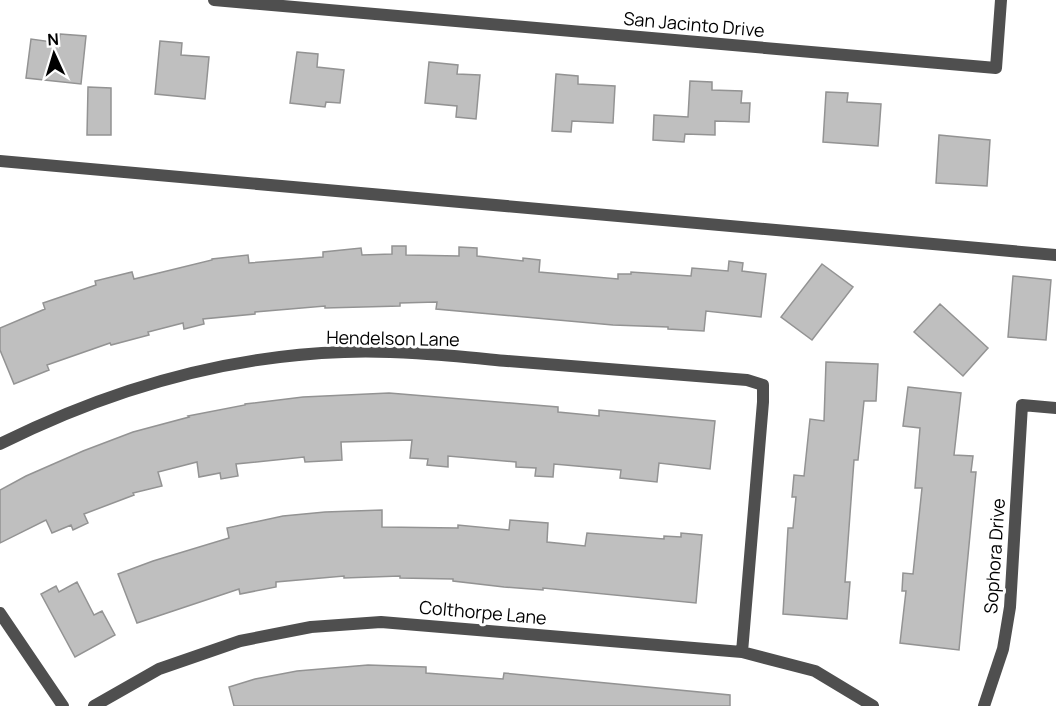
<svg xmlns="http://www.w3.org/2000/svg" width="1056" height="706" font-family="Manrope,sans-serif">
  <rect width="100%" height="100%" fill="#fff"/>
  <path fill="#bfbfbf" stroke="#939393" stroke-width="1.5" d="M 60,34 L 86,36 L 81,84 L 26,78 L 31,39 L 59,43 Z
    M 160,41 L 182,43 L 181,55 L 209,57 L 205,99 L 155,94 Z
    M 297,52 L 318,54 L 317,67 L 344,70 L 340,103 L 326,102 L 325,107 L 290,103 Z
    M 429,62 L 458,65 L 457,74 L 480,75 L 476,119 L 456,117 L 457,106 L 425,103 Z
    M 556,74 L 578,76 L 578,84 L 615,86 L 613,123 L 572,121 L 571,132 L 552,131 Z
    M 690,81 L 712,82 L 712,90 L 742,91 L 741,103 L 750,103 L 749,122 L 715,121 L 715,135 L 685,134 L 684,142 L 653,140 L 654,115 L 688,117 Z
    M 88,87 L 111,88 L 111,135 L 87,135 Z
    M 826,92 L 848,93 L 847,102 L 881,104 L 878,146 L 823,142 Z
    M 939,135 L 990,140 L 987,186 L 936,183 Z
    M 392,246 L 406,246 L 406,255 L 459,256 L 459,247 L 477,248 L 477,256 L 523,261 L 523,258 L 540,260 L 539,272 L 618,279 L 618,274 L 631,274 L 631,272 L 691,276 L 692,268 L 728,271 L 729,261 L 743,263 L 742,271 L 766,274 L 761,317 L 706,311 L 704,331 L 668,329 L 668,327 L 613,325 L 436,309 L 437,302 L 400,303 L 400,306 L 325,308 L 325,306 L 255,312 L 255,314 L 203,319 L 204,324 L 184,329 L 183,323 L 148,332 L 149,335 L 111,345 L 110,343 L 47,365 L 49,370 L 14,384 L 0,350 L 0,328 L 45,309 L 43,303 L 96,285 L 95,281 L 132,272 L 134,279 L 212,260 L 212,259 L 248,255 L 249,263 L 323,257 L 323,252 L 361,248 L 362,255 L 392,254 Z
    M 822,264 L 853,287 L 812,340 L 781,317 Z
    M 1013,276 L 1051,280 L 1046,340 L 1008,337 Z
    M 940,304 L 988,348 L 963,376 L 914,332 Z
    M 826,362 L 878,364 L 876,401 L 864,401 L 858,460 L 854,460 L 845,582 L 850,582 L 847,619 L 783,614 L 788,528 L 793,528 L 796,497 L 792,497 L 794,475 L 804,476 L 810,419 L 824,421 Z
    M 908,387 L 961,393 L 954,455 L 973,456 L 971,472 L 976,472 L 959,650 L 900,643 L 906,591 L 902,591 L 903,573 L 913,574 L 922,488 L 915,488 L 920,428 L 903,426 Z
    M 389,393 L 558,407 L 558,412 L 599,416 L 599,410 L 715,421 L 710,469 L 659,463 L 657,482 L 620,478 L 621,470 L 554,464 L 553,477 L 535,476 L 536,468 L 516,467 L 516,462 L 448,456 L 448,467 L 427,465 L 428,459 L 410,458 L 412,440 L 341,442 L 342,460 L 305,462 L 304,457 L 236,464 L 238,476 L 221,479 L 220,473 L 199,477 L 197,462 L 158,472 L 162,486 L 133,493 L 134,495 L 84,514 L 88,523 L 73,530 L 71,525 L 52,533 L 46,520 L 0,543 L 0,490 L 26,476 L 83,451 L 133,432 L 189,417 L 188,416 L 245,405 L 245,404 L 303,397 Z
    M 382,510 L 382,527 L 458,528 L 458,525 L 509,530 L 510,520 L 548,523 L 547,542 L 585,546 L 587,533 L 664,539 L 664,536 L 681,537 L 681,533 L 702,535 L 696,603 L 543,588 L 543,590 L 504,587 L 453,581 L 453,579 L 400,578 L 400,576 L 344,578 L 344,576 L 276,582 L 276,587 L 240,594 L 239,589 L 137,623 L 118,574 L 153,561 L 229,538 L 227,528 L 283,516 L 325,512 Z
    M 77,582 L 94,615 L 102,611 L 115,635 L 75,657 L 41,594 L 56,586 L 59,592 Z
    M 368,665 L 426,667 L 426,673 L 503,679 L 504,673 L 730,695 L 730,706 L 234,706 L 229,687 L 255,679 L 297,671 Z"/>
  <g fill="none" stroke-linecap="round" stroke-linejoin="round">
    <path stroke="#4f4f4f" stroke-width="12" d="M 214,0 L 996,68 L 1001,0
      M 0,444 C 108,390 223,356 344,352 C 398,350 453,356 507,361 C 587,367 667,373 747,380 L 763,385 L 763,402 L 742,652
      M 0,613 L 63,706
      M 94,706 L 159,669 L 240,641 L 311,627 L 381,622 L 742,652 L 815,671 L 873,706
      M 984,706 L 1003,649 L 1010,607 L 1022,405 L 1056,408"/>
    <path stroke="#4f4f4f" stroke-width="12" d="M 0,161 L 1056,255"/>
  </g>
  <g text-anchor="middle" dominant-baseline="central" stroke-width="6" stroke-linejoin="round" paint-order="stroke">
    <g font-size="18" fill="#000" stroke="#fff">
      <text transform="translate(694 24) rotate(5)">San Jacinto Drive</text>
      <text transform="translate(393 338) rotate(1)">Hendelson Lane</text>
      <text transform="translate(994 556) rotate(-86)">Sophora Drive</text>
      <text transform="translate(483 612) rotate(5)">Colthorpe Lane</text>
    </g>
  </g>
  <g transform="translate(54 54) rotate(356)" stroke="#ffffff" stroke-width="4.5" paint-order="stroke">
  <path d="M0-4.5L10 22L0 15L-10 22Z" fill="#000000"/>
  <text y="-9" font-size="16" font-weight="bold" text-anchor="middle" fill="#000000">N</text>
  </g>
</svg>
